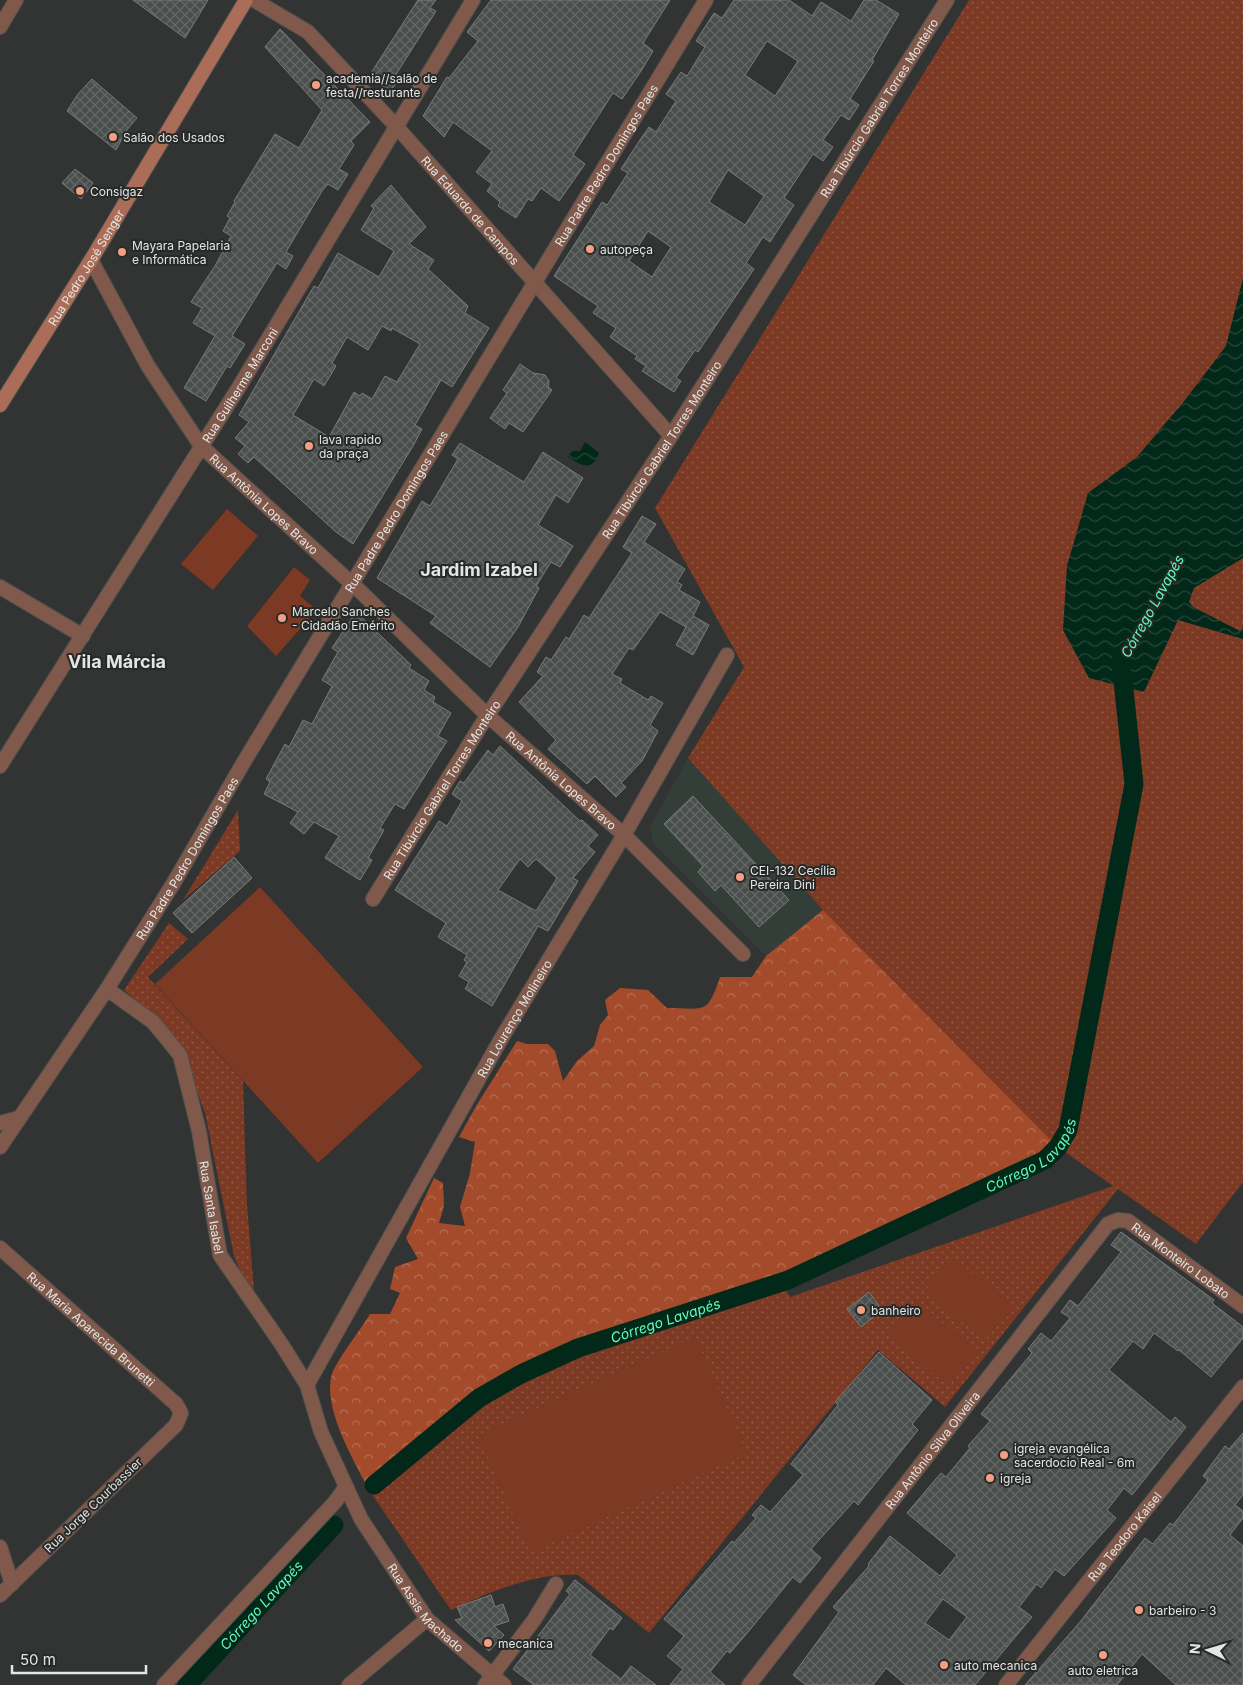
<svg xmlns="http://www.w3.org/2000/svg" width="1243" height="1685" font-family="Inter,sans-serif">
  <defs>
    <pattern id="grass-dots" width="8" height="8" patternUnits="userSpaceOnUse" patternTransform="scale(1.25)"><rect width="8" height="8" fill="#7c3923"/><path d="M2 2h.1M6 6h.1" fill="none" stroke="#8e5643" stroke-width="1.8" stroke-linecap="round"/></pattern>
    <pattern id="forest-crowns" width="20" height="18" patternUnits="userSpaceOnUse" patternTransform="scale(1.25)"><rect width="20" height="18" fill="#a44b2c"/><path d="M2 6a3 3 0 1 1 6 0M12 15a3 3 0 1 1 6 0" fill="none" stroke="#b56e55"/></pattern>
    <pattern id="water-waves" width="16" height="10" patternUnits="userSpaceOnUse" patternTransform="scale(1.25)"><rect width="16" height="10" fill="#022819"/><path d="M0 5q4-4 8 0t8 0" fill="none" stroke="#27473a"/></pattern>
    <pattern id="building-cross-hatch" width="8" height="8" patternUnits="userSpaceOnUse" patternTransform="scale(1.25)"><rect width="8" height="8" fill="#4a4e4c"/><path d="M0 0l8 8M0 8l8-8" fill="none" stroke="#646866"/></pattern>
  </defs>
  <rect width="100%" height="100%" fill="#313432"/>
  <path fill="#343e39" d="M 688,758 L 823,910 L 766,956 L 654,844 L 650,827 Z"/>
  <path fill="url(#grass-dots)" d="M 969,0 L 1243,0 L 1243,1182 L 1196,1244 L 1118,1189 L 945,1407 L 878,1350 L 649,1633 L 578,1575 C 534,1573 490,1592 451,1610 L 369,1490 L 479,1398 L 521,1374 L 578,1348 L 781,1282 L 790,1297 L 1113,1186 L 1058,1147 L 823,910 L 688,758 L 744,667 L 655,508 Z
    M 238,810 L 240,851 L 183,900 Z
    M 169,923 L 188,939 L 148,977 L 243,1081 L 247,1205 L 254,1290 L 244,1280 L 234,1256 L 205,1113 L 182,1050 L 155,1018 L 124,990 Z"/>
  <path fill="url(#forest-crowns)" d="M 823,910 L 1058,1147 L 1045,1160 L 788,1280 L 578,1348 L 521,1374 L 479,1398 L 369,1490 C 354,1461 318,1401 334,1369 C 344,1350 359,1332 370,1314 L 390,1314 L 400,1293 L 390,1289 L 395,1267 L 418,1259 L 406,1238 L 434,1178 L 443,1183 L 444,1206 L 439,1223 L 465,1226 L 460,1207 L 470,1173 L 475,1142 L 459,1137 L 476,1106 L 517,1041 L 527,1044 L 548,1044 L 555,1051 L 563,1081 L 577,1061 L 594,1046 L 600,1025 L 608,1015 L 605,1000 L 620,988 L 648,990 L 667,1008 C 705,1008 707,1016 720,977 L 752,977 L 766,956 Z"/>
  <path fill="#7c3923" d="M 227,509 L 258,536 L 213,590 L 181,564 Z
    M 294,567 L 310,580 L 300,596 L 317,610 L 276,656 L 247,626 Z
    M 260,887 L 423,1067 L 318,1163 L 155,984 Z
    M 951,1256 L 1013,1304 L 985,1340 L 924,1292 Z
    M 916,1300 L 977,1352 L 948,1386 L 887,1334 Z
    M 695,1337 L 747,1453 L 530,1552 L 478,1435 Z"/>
  <path fill="url(#water-waves)" d="M 1243,278 L 1243,558 L 1194,588 L 1189,602 L 1193,607 L 1240,631 L 1243,628 L 1243,639 L 1178,620 L 1144,692 L 1089,678 L 1063,630 L 1067,566 L 1088,493 L 1137,457 L 1185,400 L 1226,346 Z
    M 585,442 L 599,453 C 592,473 580,465 567,456 L 573,451 L 580,451 Z"/>
  <g fill="none" stroke-linecap="round" stroke-linejoin="round">
    <g stroke="#022819" stroke-width="19">
      <path id="s1" d="M 374,1485 L 479,1398 L 521,1374 L 578,1348 L 788,1280 L 1045,1160 L 1058,1147 L 1068,1130 L 1134,784 L 1121,662"/>
      <path id="s2" d="M 187,1685 L 334,1525"/>
    </g>
  </g>
  <path fill="url(#building-cross-hatch)" stroke="#787c7a" fill-rule="evenodd" d="M 133,0 L 208,0 L 185,38 Z
    M 418,0 L 436,0 L 430,8 L 436,11 L 395,76 L 399,79 L 388,95 L 371,73 Z
    M 491,0 L 670,0 L 643,43 L 653,51 L 641,71 L 622,99 L 613,93 L 573,155 L 585,164 L 559,201 L 541,188 L 532,201 L 528,199 L 516,218 L 498,206 L 500,202 L 487,191 L 492,184 L 476,172 L 492,151 L 453,122 L 444,137 L 423,116 L 447,77 L 449,78 L 478,41 L 467,32 Z
    M 734,0 L 789,0 L 812,16 L 821,2 L 851,21 L 864,0 L 876,0 L 899,14 L 872,60 L 874,61 L 850,99 L 859,105 L 849,120 L 841,115 L 823,140 L 833,147 L 823,161 L 813,154 L 784,198 L 794,205 L 770,242 L 763,237 L 746,263 L 754,269 L 698,352 L 695,350 L 676,378 L 681,381 L 674,392 L 642,371 L 646,366 L 635,359 L 637,356 L 610,337 L 616,328 L 593,313 L 598,306 L 554,276 L 602,202 L 607,205 L 628,173 L 621,169 L 640,140 L 649,127 L 656,132 L 676,101 L 666,94 L 681,72 L 687,76 L 705,47 L 696,41 L 714,13 L 722,18 ZM 767,41 L 798,61 L 775,96 L 745,75 ZM 728,170 L 764,196 L 745,225 L 709,202 ZM 648,231 L 671,247 L 652,277 L 629,261 Z
    M 280,29 L 370,122 L 351,141 L 354,145 L 339,169 L 348,174 L 338,190 L 328,184 L 322,191 L 286,252 L 293,256 L 286,269 L 277,263 L 232,336 L 245,344 L 230,368 L 227,366 L 206,401 L 184,388 L 215,336 L 193,323 L 202,308 L 191,302 L 215,266 L 231,236 L 223,231 L 230,218 L 227,216 L 235,202 L 234,201 L 275,134 L 299,148 L 322,110 L 265,47 Z
    M 92,79 L 137,118 L 126,131 L 116,150 L 67,111 L 78,94 Z
    M 75,169 L 93,183 L 81,199 L 62,183 Z
    M 391,185 L 426,227 L 409,244 L 434,260 L 428,269 L 468,306 L 465,313 L 489,328 L 452,387 L 441,380 L 415,425 L 422,429 L 413,446 L 353,544 L 336,532 L 254,457 L 248,463 L 238,454 L 245,446 L 235,438 L 249,422 L 239,415 L 314,286 L 318,288 L 338,253 L 379,277 L 394,251 L 361,230 L 374,208 L 371,206 ZM 382,326 L 391,331 L 392,328 L 420,344 L 397,382 L 385,376 L 372,399 L 362,393 L 360,396 L 354,392 L 329,437 L 293,415 L 314,379 L 324,386 L 336,366 L 332,363 L 347,337 L 368,350 Z
    M 520,364 L 533,373 L 545,375 L 549,381 L 548,387 L 552,390 L 523,432 L 509,423 L 505,429 L 490,418 L 507,393 L 503,390 Z
    M 460,443 L 524,482 L 543,452 L 583,478 L 568,503 L 556,495 L 538,525 L 573,546 L 560,567 L 551,562 L 536,586 L 539,588 L 518,627 L 490,667 L 430,623 L 436,616 L 377,578 L 422,501 L 430,506 L 458,459 L 452,455 Z
    M 642,516 L 656,524 L 644,542 L 685,569 L 677,582 L 682,585 L 679,590 L 700,602 L 693,616 L 709,625 L 693,655 L 676,645 L 686,627 L 660,612 L 633,650 L 629,648 L 612,674 L 622,679 L 620,683 L 648,700 L 651,696 L 663,703 L 650,725 L 658,731 L 642,761 L 621,783 L 626,787 L 616,797 L 595,776 L 587,784 L 548,749 L 556,740 L 519,702 L 543,676 L 537,672 L 546,657 L 551,660 L 566,637 L 569,639 L 584,615 L 589,618 L 602,598 L 632,553 L 623,547 Z
    M 356,612 L 411,665 L 409,668 L 429,681 L 424,690 L 435,697 L 433,702 L 451,713 L 438,736 L 447,741 L 404,809 L 395,804 L 380,828 L 384,830 L 368,858 L 372,860 L 360,880 L 325,858 L 339,836 L 314,822 L 304,834 L 290,823 L 298,812 L 264,794 L 270,782 L 266,779 L 285,744 L 289,747 L 303,720 L 312,724 L 332,686 L 322,680 L 338,652 L 332,648 Z
    M 500,746 L 580,821 L 582,820 L 598,835 L 588,846 L 595,852 L 573,878 L 578,881 L 548,931 L 538,926 L 492,1006 L 465,989 L 469,982 L 459,976 L 467,962 L 464,960 L 467,955 L 438,937 L 446,923 L 395,890 L 439,821 L 447,826 L 462,801 L 452,794 L 460,781 L 464,783 L 488,750 L 493,755 ZM 520,859 L 528,867 L 536,859 L 557,878 L 536,911 L 498,890 Z
    M 693,796 L 789,900 L 759,927 L 721,885 L 715,891 L 698,872 L 703,866 L 664,824 Z
    M 234,857 L 252,878 L 192,933 L 173,913 Z
    M 1121,1232 L 1214,1300 L 1212,1303 L 1243,1327 L 1243,1338 L 1211,1377 L 1179,1350 L 1178,1351 L 1154,1333 L 1143,1349 L 1133,1341 L 1109,1370 L 1171,1422 L 1175,1417 L 1186,1427 L 1132,1495 L 1124,1488 L 1107,1510 L 1116,1518 L 1064,1576 L 1055,1569 L 1041,1588 L 1037,1584 L 1019,1607 L 1032,1617 L 975,1685 L 906,1685 L 886,1668 L 873,1685 L 806,1685 L 793,1675 L 839,1612 L 833,1607 L 869,1566 L 868,1564 L 890,1536 L 940,1576 L 957,1555 L 907,1513 L 941,1473 L 946,1477 L 970,1448 L 968,1446 L 990,1421 L 981,1414 L 1032,1353 L 1028,1349 L 1041,1333 L 1051,1341 L 1070,1318 L 1061,1312 L 1070,1300 L 1078,1306 L 1121,1252 L 1111,1245 ZM 943,1599 L 967,1617 L 949,1640 L 925,1623 Z
    M 869,1292 L 879,1306 L 873,1311 L 876,1315 L 861,1327 L 847,1309 Z
    M 879,1352 L 932,1400 L 912,1424 L 918,1430 L 858,1505 L 854,1501 L 811,1549 L 821,1558 L 812,1569 L 800,1583 L 793,1577 L 748,1632 L 730,1653 L 727,1651 L 710,1672 L 725,1685 L 670,1685 L 683,1669 L 667,1656 L 684,1636 L 664,1619 L 732,1541 L 734,1543 L 756,1518 L 752,1515 L 761,1505 L 770,1512 L 803,1475 L 791,1464 L 838,1405 L 835,1402 Z
    M 1243,1433 L 1243,1495 L 1235,1505 L 1243,1511 L 1243,1518 L 1230,1535 L 1243,1546 L 1243,1685 L 1176,1685 L 1142,1654 L 1117,1685 L 1025,1685 L 1080,1622 L 1145,1538 L 1153,1544 L 1170,1523 L 1173,1525 L 1208,1480 L 1203,1476 L 1225,1446 L 1229,1449 Z
    M 575,1580 L 622,1618 L 613,1630 L 610,1628 L 590,1655 L 621,1679 L 631,1666 L 656,1685 L 534,1685 L 513,1669 L 570,1594 L 566,1591 Z
    M 491,1595 L 495,1607 L 503,1604 L 509,1621 L 494,1626 L 504,1635 L 489,1651 L 455,1620 L 462,1618 L 457,1607 Z"/>
  <g fill="none" stroke-linecap="round" stroke-linejoin="round">
    <defs>
      <g id="minor">
        <path id="s3" d="M 254,0 L 308,32 L 395,125 L 671,436"/>
        <path d="M 0,27 L 16,0"/>
        <path id="s4" d="M 91,260 L 148,366 L 201,446 L 362,593 L 488,716 L 624,835 L 743,954"/>
        <path d="M 0,587 L 83,636"/>
        <path id="s5" d="M 0,766 L 239,387 L 473,0"/>
        <path id="s6" d="M 373,899 L 480,727 L 671,436 L 947,0"/>
        <path id="s7" d="M 107,989 L 153,1022 L 180,1055 L 199,1131 L 220,1255 L 282,1345 L 307,1385 L 321,1432 L 361,1519 L 427,1619 L 504,1685"/>
        <path d="M 0,1123 L 19,1118"/>
        <path id="s8" d="M 0,1147 L 107,989 L 173,884 L 245,760 L 706,0"/>
        <path id="s9" d="M 0,1248 L 176,1404 L 181,1413 L 176,1425 L 0,1595"/>
        <path id="s10" d="M 307,1385 L 501,1039 L 624,835 L 727,655"/>
        <path d="M 0,1547 L 12,1584"/>
        <path d="M 164,1685 L 335,1502 L 345,1488"/>
        <path d="M 349,1685 L 427,1619"/>
        <path d="M 485,1685 L 534,1620 L 556,1584"/>
        <path id="s11" d="M 749,1685 L 1108,1224 L 1118,1220 L 1128,1221 L 1243,1306"/>
        <path id="s12" d="M 1006,1685 L 1243,1387"/>
      </g>
      <g id="secondary">
        <path id="s13" d="M 0,405 L 91,260 L 246,0"/>
      </g>
    </defs>
    <use href="#minor" stroke="#4e504e" stroke-width="16"/>
    <use href="#secondary" stroke="#4e504e" stroke-width="16"/>
    <use href="#minor" stroke="#80594b" stroke-width="14"/>
    <use href="#secondary" stroke="#ab6c58" stroke-width="14"/>
  </g>
  <g fill="#f39f84" stroke="#272a28" stroke-width="2">
    <circle cx="316" cy="85" r="5"/>
    <circle cx="113" cy="137" r="5"/>
    <circle cx="80" cy="191" r="5"/>
    <circle cx="590" cy="249" r="5"/>
    <circle cx="122" cy="252" r="5"/>
    <circle cx="309" cy="446" r="5"/>
    <circle cx="282" cy="618" r="5"/>
    <circle cx="740" cy="877" r="5"/>
    <circle cx="861" cy="1310" r="5"/>
    <circle cx="1004" cy="1455" r="5"/>
    <circle cx="990" cy="1478" r="5"/>
    <circle cx="1139" cy="1610" r="5"/>
    <circle cx="488" cy="1643" r="5"/>
    <circle cx="1103" cy="1655" r="5"/>
    <circle cx="944" cy="1665" r="5"/>
  </g>
  <g text-anchor="middle" dominant-baseline="central" stroke-width="4" stroke-linejoin="round" paint-order="stroke">
    <g font-size="12" fill="#e4e6e4" stroke="#272a28" text-anchor="start">
      <text x="326" y="78">academia//salão de<tspan x="326" dy="14">festa//resturante</tspan></text>
      <text x="123" y="137">Salão dos Usados</text>
      <text x="90" y="191">Consigaz</text>
      <text x="132" y="245">Mayara Papelaria<tspan x="132" dy="14">e Informática</tspan></text>
      <text x="600" y="249">autopeça</text>
      <text x="319" y="439">lava rapido<tspan x="319" dy="14">da praça</tspan></text>
      <text x="292" y="611">Marcelo Sanches<tspan x="292" dy="14">- Cidadão Emérito</tspan></text>
      <text x="750" y="870">CEI-132 Cecília<tspan x="750" dy="14">Pereira Dini</tspan></text>
      <text x="871" y="1310">banheiro</text>
      <text x="1014" y="1448">igreja evangélica<tspan x="1014" dy="14">sacerdocio Real - 6m</tspan></text>
      <text x="1000" y="1478">igreja</text>
      <text x="1149" y="1610">barbeiro - 3</text>
      <text x="498" y="1643">mecanica</text>
      <text x="954" y="1665">auto mecanica</text>
      <text x="1103" y="1670" text-anchor="middle">auto eletrica</text>
    </g>
    <g font-size="12" fill="#e4e6e4" stroke="#272a28">
      <text stroke="none"><textPath href="#s6" startOffset="939">Rua Tibúrcio Gabriel Torres Monteiro</textPath></text>
      <text stroke="none"><textPath href="#s8" startOffset="1154">Rua Padre Pedro Domingos Paes</textPath></text>
      <text stroke="none"><textPath href="#s3" startOffset="304">Rua Eduardo de Campos</textPath></text>
      <text stroke="none"><textPath href="#s13" startOffset="162">Rua Pedro José Senger</textPath></text>
      <text stroke="none"><textPath href="#s5" startOffset="450">Rua Guilherme Marconi</textPath></text>
      <text stroke="none"><textPath href="#s6" startOffset="534">Rua Tibúrcio Gabriel Torres Monteiro</textPath></text>
      <text stroke="none"><textPath href="#s4" startOffset="302">Rua Antônia Lopes Bravo</textPath></text>
      <text stroke="none"><textPath href="#s8" startOffset="749">Rua Padre Pedro Domingos Paes</textPath></text>
      <text stroke="none"><textPath href="#s4" startOffset="708">Rua Antônia Lopes Bravo</textPath></text>
      <text stroke="none"><textPath href="#s6" startOffset="129">Rua Tibúrcio Gabriel Torres Monteiro</textPath></text>
      <text stroke="none"><textPath href="#s8" startOffset="344">Rua Padre Pedro Domingos Paes</textPath></text>
      <text stroke="none"><textPath href="#s10" startOffset="421">Rua Lourenço Molineiro</textPath></text>
      <text stroke="none"><textPath href="#s7" startOffset="255">Rua Santa Isabel</textPath></text>
      <text stroke="none"><textPath href="#s11" startOffset="671">Rua Monteiro Lobato</textPath></text>
      <text stroke="none"><textPath href="#s9" startOffset="122">Rua Maria Aparecida Brunetti</textPath></text>
      <text stroke="none"><textPath href="#s11" startOffset="298">Rua Antônio Silva Oliveira</textPath></text>
      <text transform="translate(93 1505) rotate(-44)">Rua Jorge Courbassier</text>
      <text stroke="none"><textPath href="#s12" startOffset="190">Rua Teodoro Kaisel</textPath></text>
      <text stroke="none"><textPath href="#s7" startOffset="715">Rua Assis Machado</textPath></text>
    </g>
    <g font-size="14" font-style="italic" fill="#64fbbc" stroke="#272a28">
      <text transform="translate(1152 606) rotate(-61)">Córrego Lavapés</text>
      <text stroke="none"><textPath href="#s1" startOffset="744">Córrego Lavapés</textPath></text>
      <text stroke="none"><textPath href="#s1" startOffset="339">Córrego Lavapés</textPath></text>
      <text stroke="none"><textPath href="#s2" startOffset="109">Córrego Lavapés</textPath></text>
    </g>
    <g font-size="18" font-weight="bold" fill="#e4e6e4" stroke="#272a28">
      <text x="479" y="569">Jardim Izabel</text>
      <text x="117" y="661">Vila Márcia</text>
    </g>
  </g>
  <g transform="translate(1208 1650) rotate(275)" stroke="#272a28" stroke-width="4" paint-order="stroke">
  <path d="M0-4L9 19L0 12L-9 19Z" fill="#e4e6e4"/>
  <text y="-8" font-size="14" font-weight="bold" text-anchor="middle" fill="#e4e6e4">N</text>
  </g>
  <path d="M12 1665v8h134v-8" fill="none" stroke="#e4e6e4" stroke-width="2.5"/>
  <text x="20" y="1665" font-size="15" fill="#e4e6e4" stroke="#272a28" stroke-width="4" paint-order="stroke">50 m</text>
</svg>
